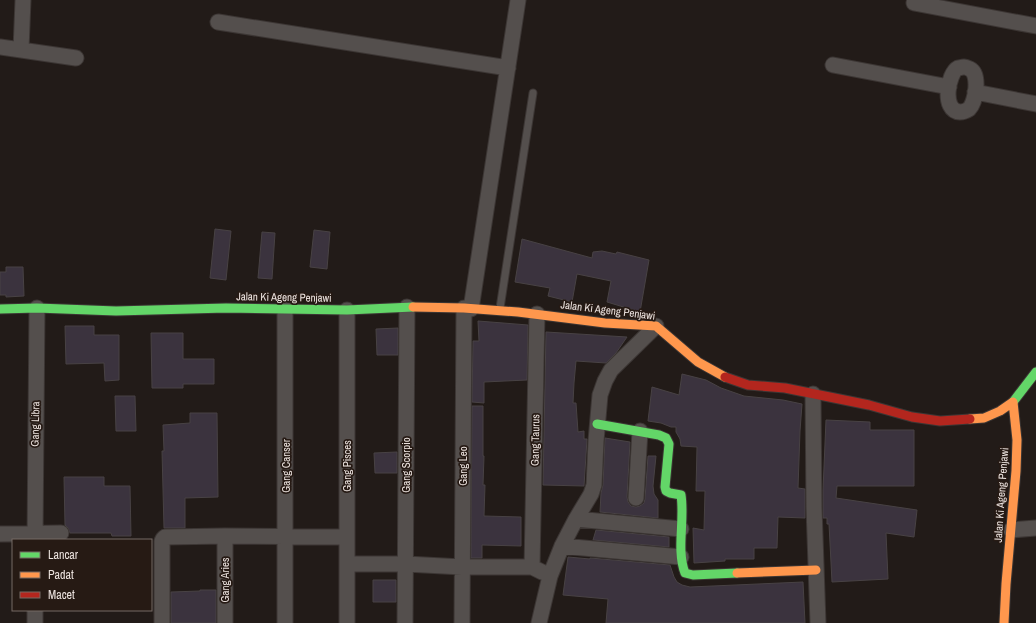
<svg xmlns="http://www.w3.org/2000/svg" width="1036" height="623" font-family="'Archivo Narrow',sans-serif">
  <rect width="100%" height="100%" fill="#221b18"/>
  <path fill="#3b333e" stroke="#484244" d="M 215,229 L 231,231 L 226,280 L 210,278 Z
    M 314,230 L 330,232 L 327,269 L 310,267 Z
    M 262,232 L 275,233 L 272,279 L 258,278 Z
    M 522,239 L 592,258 L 593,252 L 602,251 L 616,254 L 617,252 L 649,260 L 640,312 L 607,302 L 611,281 L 577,274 L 572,302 L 548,296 L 550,288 L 515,282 Z
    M 6,267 L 23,267 L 24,296 L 6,297 L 6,295 L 0,295 L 0,272 L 6,272 Z
    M 478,321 L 528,325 L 527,380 L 484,382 L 484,403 L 472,402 L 473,341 L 479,341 Z
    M 65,326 L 94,326 L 94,335 L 119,335 L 119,380 L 105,381 L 104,363 L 66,364 Z
    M 398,328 L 398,355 L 377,355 L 376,329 Z
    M 546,332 L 627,337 L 616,353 L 606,363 L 576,361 L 574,383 L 573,403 L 576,403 L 578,432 L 584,431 L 584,439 L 587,439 L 584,486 L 543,485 Z
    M 151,333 L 183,333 L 183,359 L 214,359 L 214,384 L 183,384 L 183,388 L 152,388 Z
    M 682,374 L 706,380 L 721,388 L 744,396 L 783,400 L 802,404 L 800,431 L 798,488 L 805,489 L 805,518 L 778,517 L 777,548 L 754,548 L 754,559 L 725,559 L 725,561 L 694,563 L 693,528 L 704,530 L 705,491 L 696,491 L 697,447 L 681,446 L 680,439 L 676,432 L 676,427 L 671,427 L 661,423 L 648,421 L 652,387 L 679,395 Z
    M 115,396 L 135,396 L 136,431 L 116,431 Z
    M 472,406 L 483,406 L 483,456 L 484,456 L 483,485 L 485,485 L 484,516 L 521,517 L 521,546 L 482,545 L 482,558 L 471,558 Z
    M 190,413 L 217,413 L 218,497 L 185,498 L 185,528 L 164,528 L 162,451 L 164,451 L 163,425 L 190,423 Z
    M 826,420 L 870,422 L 870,430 L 914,430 L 914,486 L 837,486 L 836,498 L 917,510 L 914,537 L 886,533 L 888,579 L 832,582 L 829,524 L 827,524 L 827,518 L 823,518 L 823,490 Z
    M 605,438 L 630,442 L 627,497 L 628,502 L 631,506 L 636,507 L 640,506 L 644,503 L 645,499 L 648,456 L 656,456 L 653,486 L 654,494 L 658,500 L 658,518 L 600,512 L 601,493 L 603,485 Z
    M 397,452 L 397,473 L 375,473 L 374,453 Z
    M 64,477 L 104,477 L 104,486 L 130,486 L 131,536 L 112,536 L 111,533 L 70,533 L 68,528 L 65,525 Z
    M 596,530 L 669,537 L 669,547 L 593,540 Z
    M 568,557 L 590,559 L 590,558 L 670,565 L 674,577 L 677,582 L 682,585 L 690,587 L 803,582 L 805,623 L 606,623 L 608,599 L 563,595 Z
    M 373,580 L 396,580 L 396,602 L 373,602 Z
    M 200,590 L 216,590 L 216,623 L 171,623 L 171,592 L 200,591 Z"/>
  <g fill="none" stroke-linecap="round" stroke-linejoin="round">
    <defs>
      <path id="lane" d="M 500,308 L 533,93"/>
      <path id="street" d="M 914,3 L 1036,26
        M 218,22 L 508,68
        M 0,47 L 76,58
        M 21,50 L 23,0
        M 833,65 L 949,87
        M 964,67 C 966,67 968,68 970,69 C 980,74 976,102 969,109 C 966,111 963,112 960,112 C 941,111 948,73 958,68 C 958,68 963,67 964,67 Z
        M 975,92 L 1036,104
        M 471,309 L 518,0
        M 813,394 L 814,507 L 818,623
        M 636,498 L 640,431
        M 576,519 L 681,529
        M 1011,530 L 1036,528
        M 0,534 L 61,533
        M 225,536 L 225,623
        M 35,540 L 37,308
        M 562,546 L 681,557
        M 347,564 L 406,564 L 462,567 L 532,567 L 542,572
        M 532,567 L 537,314
        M 35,610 L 35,623
        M 162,623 L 162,541 L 163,539 L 165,537 L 225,536 L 347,537
        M 285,623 L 285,309
        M 347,623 L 347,310
        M 405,623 L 407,307
        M 462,623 L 464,308
        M 539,623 L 550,576 L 562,546 L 576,519 L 591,494 L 594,485 L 596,441 L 600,395 L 605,381 L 611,370 L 656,326"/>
      <path id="fast" d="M 0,309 L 37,308 L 116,311 L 226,308 L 347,310 L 413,307
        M 1013,402 L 1036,372
        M 597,424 L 659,435 L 666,438 L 669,444 L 665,487 L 666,491 L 670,493 L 681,495 C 685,520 676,550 685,573 L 693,575 L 737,573"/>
      <path id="slow" d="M 413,307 L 464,308 L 518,312 L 605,323 L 656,326 L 698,362 L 725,377
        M 970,419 L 984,418 L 1000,411 L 1013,402 L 1017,440 L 1016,471 L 1006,584 L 1004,623
        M 737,573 L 816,570"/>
      <path id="jam" d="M 725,377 L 748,385 L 785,388 L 869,405 L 912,417 L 940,421 L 970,419"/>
    </defs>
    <use href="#lane" stroke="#3c3634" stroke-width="9"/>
    <use href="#street" stroke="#3c3634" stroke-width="17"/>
    <use href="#fast" stroke="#3c3634" stroke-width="11"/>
    <use href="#slow" stroke="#3c3634" stroke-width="11"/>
    <use href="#jam" stroke="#3c3634" stroke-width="11"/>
    <use href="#lane" stroke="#544f4d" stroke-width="7"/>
    <use href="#street" stroke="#544f4d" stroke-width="15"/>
    <use href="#fast" stroke="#63d668" stroke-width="9"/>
    <use href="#slow" stroke="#ff974d" stroke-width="9"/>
    <use href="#jam" stroke="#b3261e" stroke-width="9"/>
  </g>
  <g text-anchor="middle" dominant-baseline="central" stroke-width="3.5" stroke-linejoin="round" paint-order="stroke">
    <g font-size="11" fill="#ece3df" stroke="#261a14">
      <text transform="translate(284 297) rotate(1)">Jalan Ki Ageng Penjawi</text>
      <text transform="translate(608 310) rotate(7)">Jalan Ki Ageng Penjawi</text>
      <text transform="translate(35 424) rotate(-89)">Gang Libra</text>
      <text transform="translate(535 440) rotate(-89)">Gang Taurus</text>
      <text transform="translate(406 465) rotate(-90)">Gang Scorpio</text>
      <text transform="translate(286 466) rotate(-90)">Gang Canser</text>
      <text transform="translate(347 466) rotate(-90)">Gang Pisces</text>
      <text transform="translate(463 466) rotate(-90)">Gang Leo</text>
      <text transform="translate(1001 495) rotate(-86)">Jalan Ki Ageng Penjawi</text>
      <text transform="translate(225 580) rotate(-90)">Gang Aries</text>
    </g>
  </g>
  <rect x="12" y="539" width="140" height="72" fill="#261a14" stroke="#756a65"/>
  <rect x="20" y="552" width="20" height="6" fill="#63d668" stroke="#756a65"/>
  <text x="48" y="559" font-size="12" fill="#ece3df">Lancar</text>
  <rect x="20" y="572" width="20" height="6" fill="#ff974d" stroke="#756a65"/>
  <text x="48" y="579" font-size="12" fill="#ece3df">Padat</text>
  <rect x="20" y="592" width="20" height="6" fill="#b3261e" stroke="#756a65"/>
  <text x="48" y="599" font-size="12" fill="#ece3df">Macet</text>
</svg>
